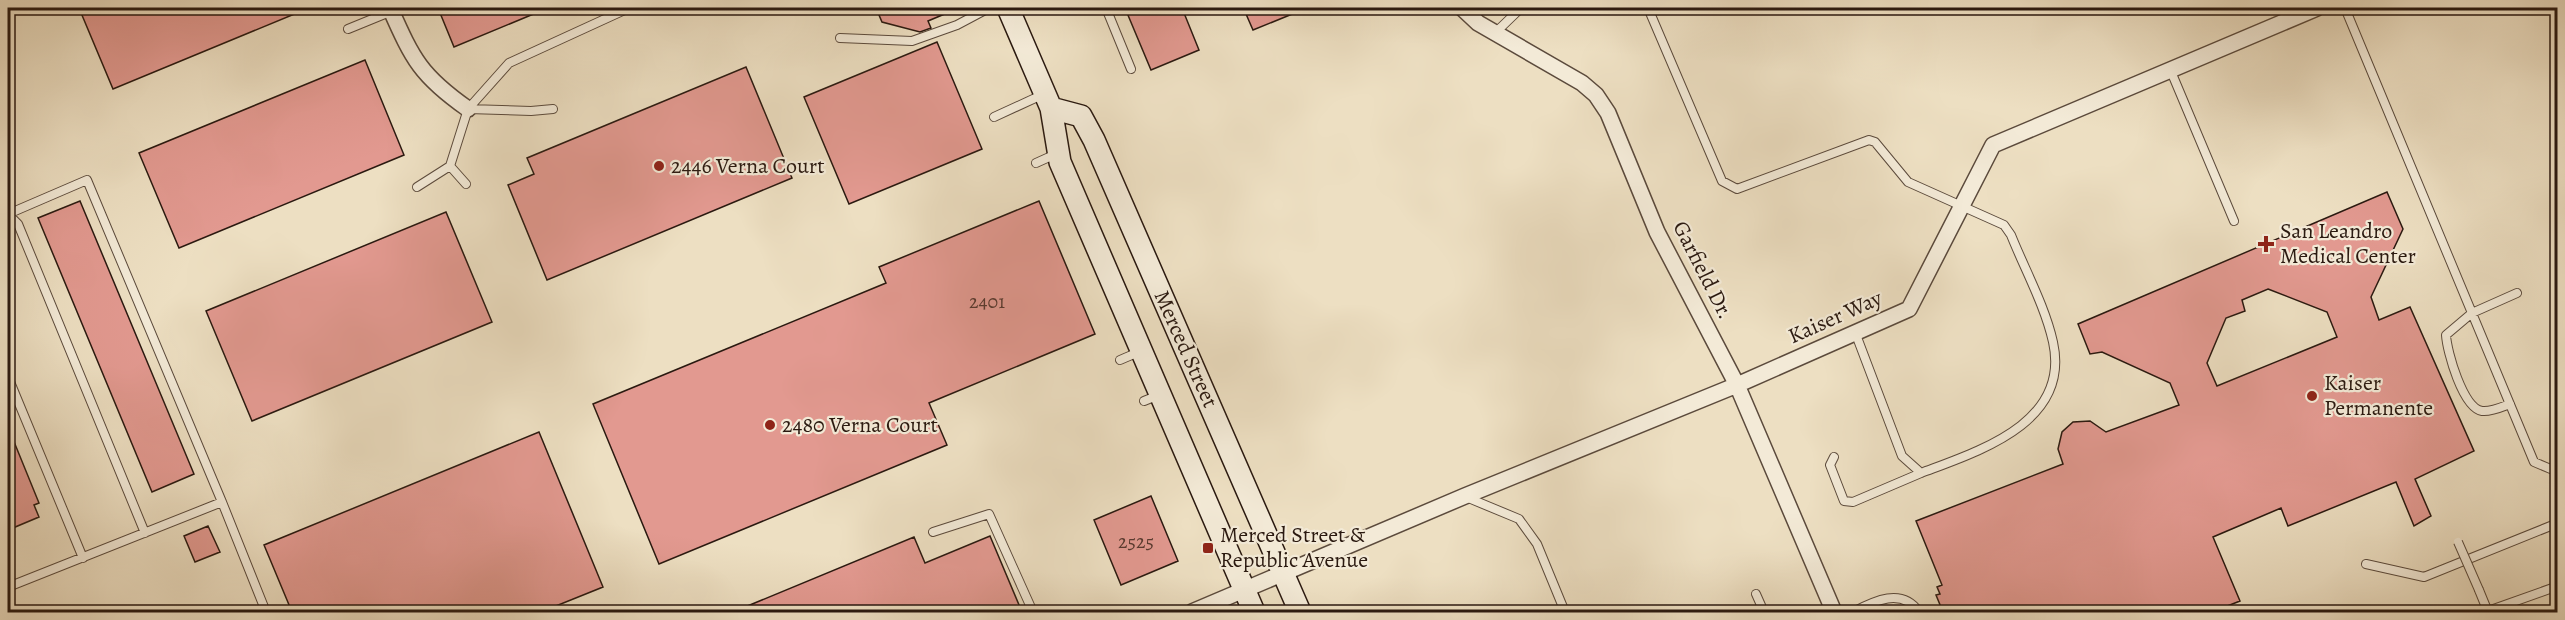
<svg xmlns="http://www.w3.org/2000/svg" width="2565" height="620" font-family="Alegreya,serif">
  <rect width="100%" height="100%" fill="#eddfc2"/>
  <filter id="stains"><feTurbulence type="fractalNoise" baseFrequency=".00333" numOctaves="4"/><feColorMatrix values="0 0 0 0 .2 0 0 0 0 .09 0 0 0 0 .02 0 0 0 .5 -.17"/></filter>
  <radialGradient id="worn" r=".72"><stop offset=".6" stop-color="#630" stop-opacity="0"/><stop offset="1" stop-color="#630" stop-opacity=".3"/></radialGradient>
  <path fill="#e29990" stroke="#2a1910" stroke-width="1.5" fill-rule="evenodd" d="M 79,8 L 309,8 L 113,89 Z
    M 438,8 L 548,8 L 454,47 Z
    M 876,8 L 959,8 L 928,21 L 931,28 L 920,32 L 882,22 Z
    M 1125,8 L 1182,8 L 1199,50 L 1151,70 Z
    M 1263,8 L 1307,8 L 1253,30 L 1246,14 Z
    M 937,42 L 982,149 L 849,204 L 804,97 Z
    M 365,60 L 404,155 L 179,248 L 139,153 Z
    M 746,67 L 792,178 L 547,280 L 508,185 L 534,174 L 527,158 Z
    M 2387,192 L 2403,229 L 2371,297 L 2379,320 L 2410,307 L 2474,451 L 2415,479 L 2431,516 L 2414,526 L 2396,482 L 2288,526 L 2281,508 L 2213,537 L 2240,601 L 2212,612 L 1943,612 L 1936,595 L 1940,594 L 1937,587 L 1942,585 L 1916,521 L 2063,464 L 2058,449 L 2062,432 L 2073,422 L 2090,421 L 2106,432 L 2179,405 L 2170,383 L 2102,352 L 2090,354 L 2078,324 ZM 2268,289 L 2327,312 L 2337,337 L 2217,386 L 2207,363 L 2226,318 L 2245,311 L 2242,300 Z
    M 80,201 L 194,474 L 152,492 L 38,218 Z
    M 1039,201 L 1095,334 L 929,403 L 947,445 L 659,564 L 593,404 L 886,283 L 879,267 Z
    M 446,212 L 492,322 L 252,421 L 206,311 Z
    M 8,427 L 39,503 L 34,505 L 39,517 L 8,530 Z
    M 539,432 L 603,587 L 541,612 L 292,612 L 264,545 Z
    M 1151,496 L 1178,561 L 1121,585 L 1094,520 Z
    M 208,526 L 220,552 L 195,562 L 184,536 Z
    M 990,536 L 1022,612 L 733,612 L 914,537 L 925,563 Z"/>
  <g fill="none" stroke-linecap="round" stroke-linejoin="round">
    <defs>
      <path id="lane" d="M 1106,8 L 1131,69
        M 1648,8 L 1722,181 L 1737,189 L 1869,140 L 1875,142 L 1908,182 L 2004,225 L 2011,235 C 2025,270 2045,306 2053,342 C 2071,423 1979,451 1921,473 L 1902,456 L 1855,332
        M 2345,8 L 2534,462 L 2553,470
        M 348,29 L 392,11
        M 1495,33 L 1521,8
        M 840,38 L 912,41 L 957,25 L 989,8
        M 2170,69 L 2234,221
        M 468,109 L 531,111 L 553,109
        M 994,117 L 1044,94
        M 1036,163 L 1056,154
        M 466,184 L 450,166 L 468,109 L 509,63 L 629,8
        M 417,187 L 450,166
        M 8,214 L 87,180 L 222,502
        M 8,214 L 18,224 L 145,533
        M 1120,360 L 1141,351
        M 8,377 L 83,558
        M 1144,401 L 1159,395
        M 2510,404 C 2502,407 2491,412 2482,411 C 2463,408 2447,352 2446,335 L 2472,313 L 2517,293
        M 1834,457 L 1830,465 L 1844,501 L 1853,502 L 1921,473
        M 1466,497 L 1519,519 L 1537,544 L 1565,612
        M 933,532 L 989,514 L 1033,612
        M 2366,564 L 2424,577 L 2558,523
        M 8,587 L 222,502 L 266,612
        M 2479,590 L 2488,612
        M 1756,594 L 1764,612
        M 1853,612 C 1874,601 1902,587 1919,612
        M 2485,612 L 2558,586"/>
      <path id="street" d="M 390,8 C 413,60 421,76 468,109
        M 1462,8 L 1478,23 L 1582,83 L 1596,95 L 1608,113 L 1657,232 L 1737,385 L 1834,612
        M 1192,612 L 1465,496 L 1737,385 L 1909,309 L 1993,145 L 2317,8"/>
      <path id="secondary" d="M 1008,8 L 1051,108 L 1060,162 L 1254,612
        M 1051,108 L 1081,116 L 1094,140 L 1300,612"/>
    </defs>
    <use href="#lane" stroke="#5b4a3c" stroke-width="10"/>
    <use href="#street" stroke="#5b4a3c" stroke-width="18"/>
    <use href="#secondary" stroke="#2a1910" stroke-width="24"/>
    <use href="#lane" stroke="#f3ead7" stroke-width="8"/>
    <use href="#street" stroke="#f3ead7" stroke-width="15"/>
    <use href="#secondary" stroke="#f3ead7" stroke-width="21"/>
    <defs>
      <path id="lane-bridge" d="M 2458,542 L 2479,590"/>
    </defs>
    <use href="#lane-bridge" stroke="#5b4a3c" stroke-width="10" stroke-linecap="butt"/>
    <use href="#lane-bridge" stroke="#f3ead7" stroke-width="8"/>
  </g>
  <g fill="#8f2418" stroke="#f3ead7" stroke-width="2">
    <circle cx="659" cy="166" r="6"/>
    <path d="M2263 235h6v6h6v6h-6v6h-6v-6h-6v-6h6z"/>
    <circle cx="2312" cy="396" r="6"/>
    <circle cx="770" cy="425" r="6"/>
    <rect x="1202" y="542" width="12" height="12" rx="3"/>
  </g>
  <g text-anchor="middle" dominant-baseline="central" stroke-width="4.5" stroke-linejoin="round" paint-order="stroke">
    <g font-size="20" fill="#583930">
      <text x="987" y="301">2401</text>
      <text x="1136" y="541">2525</text>
    </g>
    <g font-size="22" fill="#2a1910" stroke="#f3ead7" text-anchor="start">
      <text x="671" y="166">2446 Verna Court</text>
      <text x="2280" y="231">San Leandro<tspan x="2280" dy="25">Medical Center</tspan></text>
      <text x="2324" y="383">Kaiser<tspan x="2324" dy="25">Permanente</tspan></text>
      <text x="782" y="425">2480 Verna Court</text>
      <text x="1220" y="535">Merced Street &amp;<tspan x="1220" dy="25">Republic Avenue</tspan></text>
    </g>
    <g font-size="22" fill="#2a1910" stroke="#f3ead7">
      <text transform="translate(1703 270) rotate(63)">Garfield Dr.</text>
      <text transform="translate(1835 317) rotate(-24)">Kaiser Way</text>
      <text transform="translate(1186 349) rotate(66)">Merced Street</text>
    </g>
  </g>
  <rect width="2565" height="620" fill="none" stroke="#eddfc2" stroke-width="30"/>
  <rect x="9" y="9" width="2547" height="602" fill="none" stroke="#2a1910" stroke-width="3"/>
  <rect x="15" y="15" width="2535" height="590" fill="none" stroke="#2a1910" stroke-width="1.5"/>
  <rect width="100%" height="100%" filter="url(#stains)"/>
  <rect width="100%" height="100%" fill="url(#worn)"/>
</svg>
